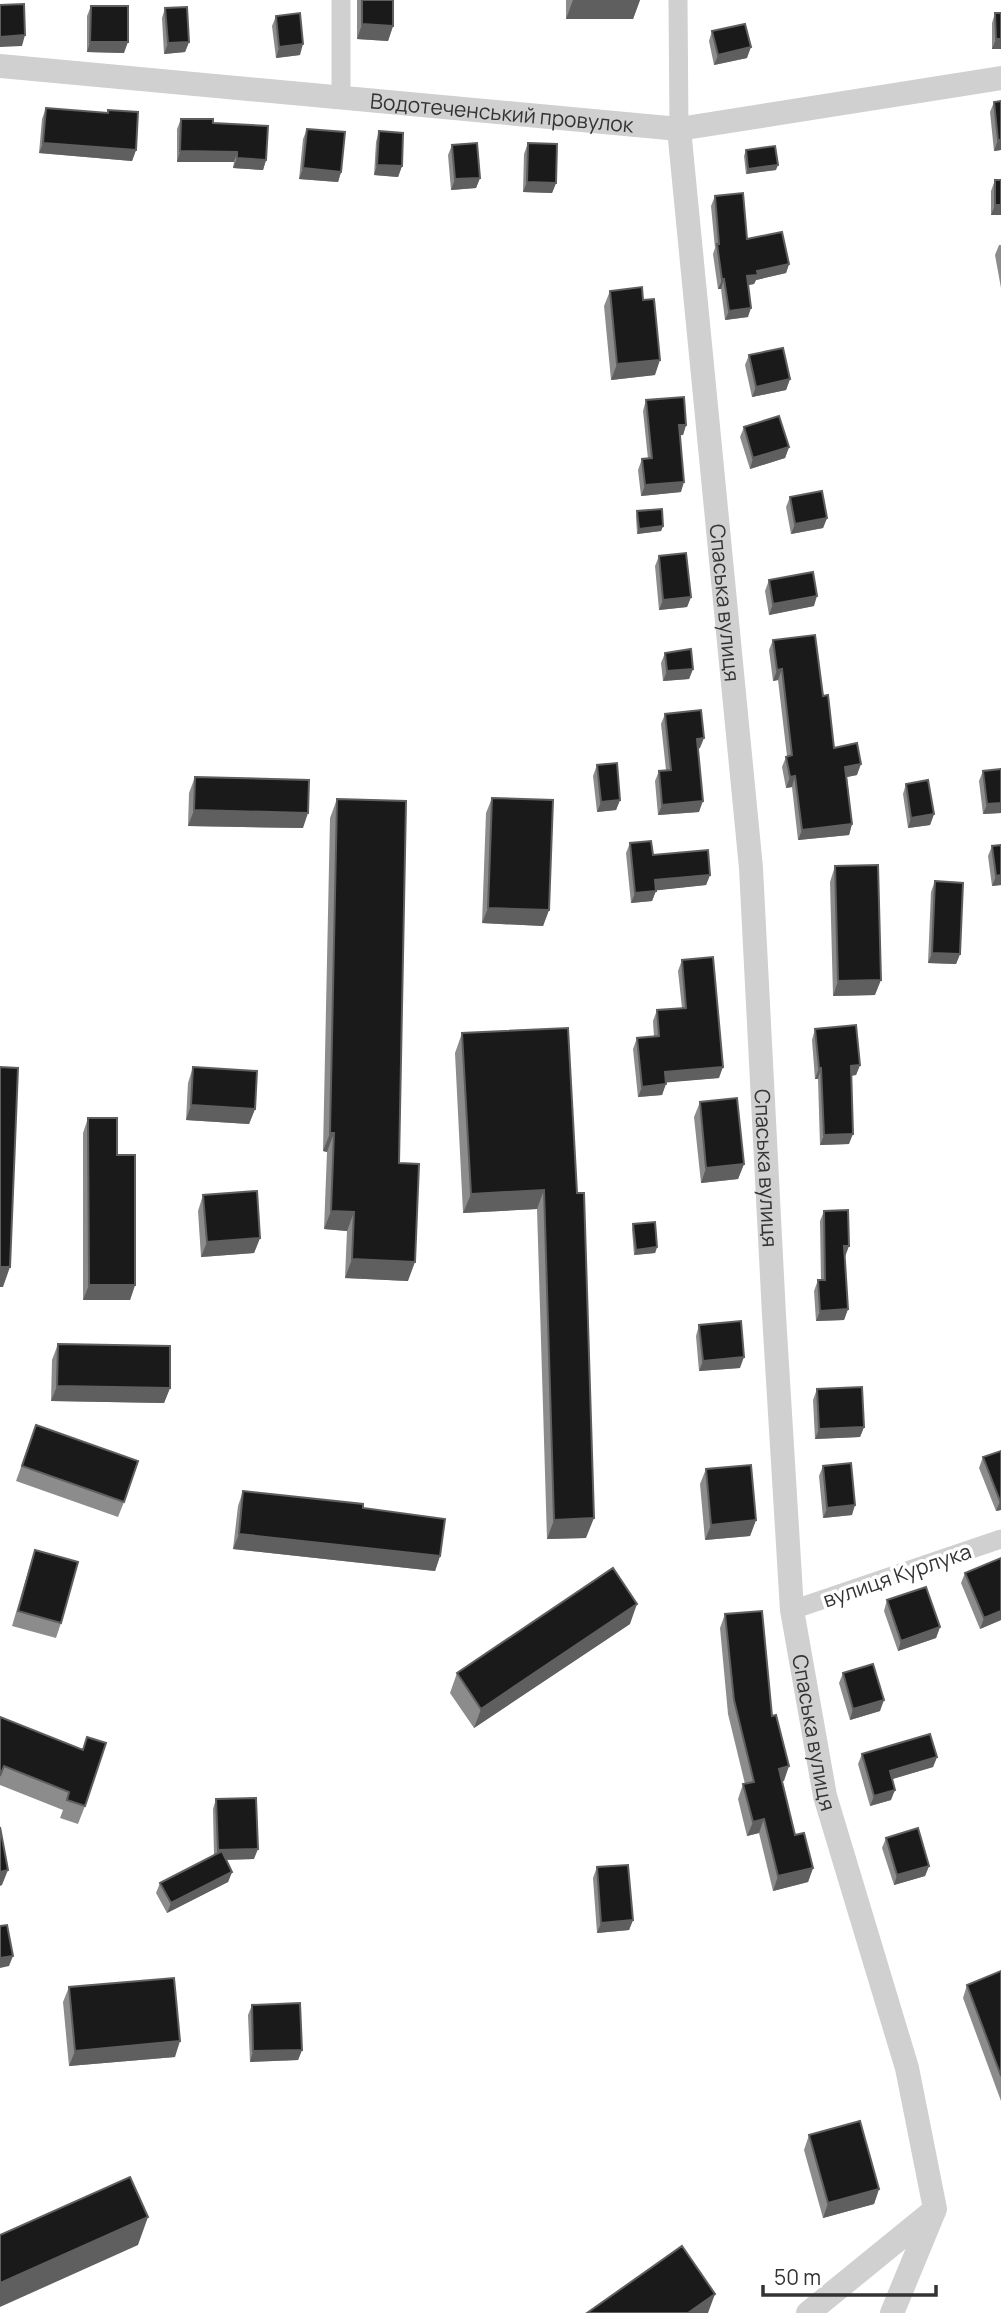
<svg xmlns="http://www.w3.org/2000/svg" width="1001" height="2313" font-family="Manrope,sans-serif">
  <rect width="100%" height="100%" fill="#fff"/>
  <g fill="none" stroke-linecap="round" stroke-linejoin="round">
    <path stroke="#d0d0d0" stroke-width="19" d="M 341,0 L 341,97
      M 678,0 L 679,129
      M 792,1610 L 1001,1539"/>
    <g stroke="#d0d0d0" stroke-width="24">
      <path id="s1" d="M 0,66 L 679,129 L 1001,78"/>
      <path id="s2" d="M 679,129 L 751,868 L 774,1315 L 792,1610 L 825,1796 L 907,2068 L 935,2209 L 892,2313"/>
      <path d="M 808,2313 L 932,2212"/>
    </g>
  </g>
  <path fill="#8c8c8c" d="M 357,0 L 393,0 L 393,26 L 388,41 L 357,39 Z
    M 566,0 L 640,0 L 633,19 L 566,19 Z
    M 91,6 L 124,53 L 87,52 L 87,16 Z
    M 165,8 L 189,42 L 185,52 L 164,54 L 162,18 Z
    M 995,13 L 1001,13 L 1001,49 L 992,49 L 992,23 Z
    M 276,16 L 300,55 L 276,58 L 272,26 Z
    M 712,31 L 747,58 L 714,65 L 709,41 Z
    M 994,102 L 1001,150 L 994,151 L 990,112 Z
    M 46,108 L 107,113 L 108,110 L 136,150 L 132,161 L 39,153 L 42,119 Z
    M 181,119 L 213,123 L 266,160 L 263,170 L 233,168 L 234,162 L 177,162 L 177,129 Z
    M 307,129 L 341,172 L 338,182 L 299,179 L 303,139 Z
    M 379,131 L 402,166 L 398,177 L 374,175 L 376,142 Z
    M 528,143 L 556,183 L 552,193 L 523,192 L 524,154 Z
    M 452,145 L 480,178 L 476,188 L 451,190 L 448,155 Z
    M 746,150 L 776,170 L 746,174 L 744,156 Z
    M 995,180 L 1001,215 L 991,215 L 991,191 Z
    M 715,196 L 747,239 L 789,264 L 786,273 L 756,280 L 754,284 L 748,285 L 748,317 L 725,320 L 721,289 L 718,289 L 713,254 L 715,248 L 711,206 Z
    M 999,245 L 1001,245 L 1001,288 L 995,255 Z
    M 610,291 L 643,300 L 655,375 L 611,380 L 604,306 Z
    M 749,355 L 790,379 L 786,390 L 752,397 L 745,365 Z
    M 646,400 L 686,425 L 683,435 L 680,435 L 681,492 L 641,496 L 638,470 L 642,459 L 648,459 L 643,411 Z
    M 744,427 L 789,447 L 785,458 L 750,469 L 740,437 Z
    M 790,497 L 827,518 L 823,528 L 791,534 L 786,507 Z
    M 637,511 L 663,526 L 661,531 L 637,534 L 636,516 Z
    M 659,556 L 691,597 L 687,607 L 659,610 L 655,566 Z
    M 769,580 L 814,606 L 769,615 L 765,591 Z
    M 773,640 L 823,696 L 834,748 L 857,775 L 847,777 L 852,824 L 849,835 L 798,840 L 792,787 L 786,788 L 782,767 L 786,757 L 787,756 L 778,680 L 773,681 L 769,650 Z
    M 665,653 L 693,669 L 689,679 L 663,681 L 661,663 Z
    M 665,714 L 700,748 L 698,749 L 699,812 L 658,815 L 655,781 L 659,771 L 666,770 L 661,724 Z
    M 597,765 L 620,800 L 616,810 L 597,812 L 593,776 Z
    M 1001,769 L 1001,813 L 983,814 L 979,781 L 983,771 Z
    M 195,777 L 303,828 L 188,826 L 189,793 Z
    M 906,784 L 934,814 L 930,825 L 908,828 L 903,794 Z
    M 492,798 L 549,910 L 543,926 L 482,923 L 486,813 Z
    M 337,799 L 399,1163 L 408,1281 L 345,1278 L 347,1231 L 324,1229 L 327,1152 L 323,1151 L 330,818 Z
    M 630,843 L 653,855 L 710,875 L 706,885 L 656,890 L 652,901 L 631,903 L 626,853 Z
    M 1001,845 L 1001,885 L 992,886 L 988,856 L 992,846 Z
    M 835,866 L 875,995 L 833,996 L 830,882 Z
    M 935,881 L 960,954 L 956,964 L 928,963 L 931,892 Z
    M 682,960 L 719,1078 L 666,1082 L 662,1095 L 638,1097 L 633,1049 L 637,1038 L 654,1037 L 653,1021 L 657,1010 L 682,1008 L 678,971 Z
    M 815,1029 L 860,1065 L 856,1075 L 851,1076 L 849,1144 L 820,1145 L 818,1079 L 815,1079 L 812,1040 Z
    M 462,1033 L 577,1193 L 586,1538 L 547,1539 L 537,1209 L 463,1213 L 455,1053 Z
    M 193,1067 L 255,1109 L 249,1124 L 186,1120 L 188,1083 Z
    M 700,1102 L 744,1164 L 738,1179 L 701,1183 L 694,1117 Z
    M 88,1118 L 117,1155 L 135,1285 L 130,1300 L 83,1300 L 83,1133 Z
    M 203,1195 L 260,1238 L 254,1253 L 201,1257 L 198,1211 Z
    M 824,1211 L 848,1309 L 844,1320 L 816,1321 L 814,1291 L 818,1280 L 821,1280 L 820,1221 Z
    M 633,1224 L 657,1247 L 655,1253 L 634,1255 L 632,1229 Z
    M 699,1325 L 740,1368 L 699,1371 L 696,1336 Z
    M 58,1344 L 170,1388 L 164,1403 L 51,1401 L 52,1360 Z
    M 817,1389 L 864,1427 L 860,1437 L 815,1439 L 813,1400 Z
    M 36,1425 L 124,1502 L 118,1517 L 16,1481 Z
    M 1001,1451 L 1001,1510 L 996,1511 L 979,1468 L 983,1457 Z
    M 823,1466 L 852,1515 L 823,1518 L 819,1476 Z
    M 706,1469 L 756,1520 L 750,1536 L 705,1540 L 700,1484 Z
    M 243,1491 L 363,1508 L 440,1556 L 435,1571 L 233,1549 L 238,1506 Z
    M 35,1550 L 61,1623 L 56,1638 L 12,1626 L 30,1565 Z
    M 965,1573 L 1001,1620 L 980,1629 L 961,1583 Z
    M 887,1600 L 940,1627 L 936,1638 L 898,1651 L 884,1611 Z
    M 725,1614 L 772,1716 L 784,1781 L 782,1781 L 795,1835 L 813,1868 L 808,1882 L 773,1891 L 759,1833 L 747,1836 L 738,1799 L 743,1784 L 745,1784 L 728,1714 L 720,1628 Z
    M 630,1624 L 474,1728 L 450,1693 L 457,1673 Z
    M 843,1673 L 880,1711 L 850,1720 L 839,1683 Z
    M 0,1717 L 85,1806 L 78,1824 L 60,1818 L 63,1810 L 0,1785 Z
    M 862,1754 L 937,1757 L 933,1767 L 892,1779 L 891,1800 L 870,1806 L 858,1764 Z
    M 216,1799 L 254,1859 L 226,1860 L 232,1872 L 228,1882 L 167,1913 L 156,1893 L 160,1883 L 214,1855 L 213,1809 Z
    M 886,1838 L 929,1866 L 925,1876 L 894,1885 L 882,1848 Z
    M 597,1867 L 633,1920 L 629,1930 L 597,1933 L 593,1878 Z
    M 1001,1971 L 1001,2101 L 963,1998 L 967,1985 Z
    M 69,1987 L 175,2057 L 69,2066 L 63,2002 Z
    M 252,2005 L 302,2050 L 298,2060 L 250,2062 L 248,2015 Z
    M 809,2135 L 879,2189 L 874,2204 L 823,2218 L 804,2150 Z"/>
  <path fill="#5f5f5f" d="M 573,0 L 640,0 L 633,19 L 566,19 Z
    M 362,24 L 393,26 L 388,41 L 357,39 Z
    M 25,35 L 22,46 L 0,47 L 0,37 Z
    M 996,39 L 1001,39 L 1001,49 L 992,49 Z
    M 90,42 L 128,42 L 124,53 L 87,52 Z
    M 189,42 L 185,52 L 164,54 L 168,43 Z
    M 303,44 L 300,55 L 276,58 L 279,47 Z
    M 751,47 L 747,58 L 714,65 L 718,55 Z
    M 998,140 L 1001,140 L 1001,150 L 994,151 Z
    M 43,143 L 136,150 L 132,161 L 39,153 Z
    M 180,151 L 237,152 L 234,162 L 177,162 Z
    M 237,158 L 266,160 L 263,170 L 233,168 Z
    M 377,165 L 402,166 L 398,177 L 374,175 Z
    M 778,165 L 776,170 L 746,174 L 748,169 Z
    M 303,168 L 341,172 L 338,182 L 299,179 Z
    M 480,178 L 476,188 L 451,190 L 455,179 Z
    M 527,182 L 556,183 L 552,193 L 523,192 Z
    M 995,205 L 1001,205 L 1001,215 L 991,215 Z
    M 789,264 L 786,273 L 756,280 L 754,284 L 743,286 L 747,276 L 757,271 Z
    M 724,279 L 721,289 L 718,289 L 722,280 Z
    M 751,308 L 748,317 L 725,320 L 729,311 Z
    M 660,360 L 655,375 L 611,380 L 617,364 Z
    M 790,379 L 786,390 L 752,397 L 756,387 Z
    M 679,425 L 686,425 L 683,435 L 675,436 Z
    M 789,447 L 785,458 L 750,469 L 753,458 Z
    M 684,482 L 681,492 L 641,496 L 645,485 Z
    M 827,518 L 823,528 L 791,534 L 795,524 Z
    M 663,526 L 661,531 L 637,534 L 639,529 Z
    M 817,596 L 814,606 L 769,615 L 773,604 Z
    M 691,597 L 687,607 L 659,610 L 663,600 Z
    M 693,669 L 689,679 L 663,681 L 667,671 Z
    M 782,669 L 778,680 L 773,681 L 777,670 Z
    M 704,738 L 700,748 L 693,749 L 697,739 Z
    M 861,764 L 857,775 L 842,778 L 845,767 Z
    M 795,776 L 792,787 L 786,788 L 790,777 Z
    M 620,800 L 616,810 L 597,812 L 601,802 Z
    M 703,801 L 699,812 L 658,815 L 662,805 Z
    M 1001,803 L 1001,813 L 983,814 L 987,804 Z
    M 194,810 L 308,813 L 303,828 L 188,826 Z
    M 934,814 L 930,825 L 908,828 L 911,818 Z
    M 852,824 L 849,835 L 798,840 L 802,830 Z
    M 710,875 L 706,885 L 651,891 L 655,880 Z
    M 1001,875 L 1001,885 L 992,886 L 996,876 Z
    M 656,891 L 652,901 L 631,903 L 635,893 Z
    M 488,908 L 549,910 L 543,926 L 482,923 Z
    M 932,953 L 960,954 L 956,964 L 928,963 Z
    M 881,980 L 875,995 L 833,996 L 838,981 Z
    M 860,1065 L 856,1075 L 847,1076 L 851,1066 Z
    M 723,1067 L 719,1078 L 661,1083 L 665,1072 Z
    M 819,1068 L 821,1068 L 818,1079 L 815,1079 Z
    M 666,1084 L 662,1095 L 638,1097 L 642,1087 Z
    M 191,1105 L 255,1109 L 249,1124 L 186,1120 Z
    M 330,1133 L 334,1133 L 327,1152 L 323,1151 Z
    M 853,1134 L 849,1144 L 820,1145 L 824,1135 Z
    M 744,1164 L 738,1179 L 701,1183 L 706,1168 Z
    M 544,1190 L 537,1209 L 463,1213 L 471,1194 Z
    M 331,1211 L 354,1212 L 347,1231 L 324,1229 Z
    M 260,1238 L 254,1253 L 201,1257 L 207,1242 Z
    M 844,1246 L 849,1246 L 845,1257 Z
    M 657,1247 L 655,1253 L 634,1255 L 636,1250 Z
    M 352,1259 L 415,1262 L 408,1281 L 345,1278 Z
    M 0,1267 L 10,1267 L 3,1287 L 0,1287 Z
    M 89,1285 L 135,1285 L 130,1300 L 83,1300 Z
    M 848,1309 L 844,1320 L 816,1321 L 820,1311 Z
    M 744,1357 L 740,1368 L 699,1371 L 703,1361 Z
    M 57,1386 L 170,1388 L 164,1403 L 51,1401 Z
    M 864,1427 L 860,1437 L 815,1439 L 819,1429 Z
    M 1000,1501 L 1001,1501 L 1001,1510 L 996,1511 Z
    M 855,1505 L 852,1515 L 823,1518 L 827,1508 Z
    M 594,1518 L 586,1538 L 547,1539 L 554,1520 Z
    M 756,1520 L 750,1536 L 705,1540 L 711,1525 Z
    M 239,1534 L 440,1556 L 435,1571 L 233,1549 Z
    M 637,1604 L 630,1624 L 474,1728 L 481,1709 Z
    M 1001,1611 L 1001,1620 L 980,1629 L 984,1618 Z
    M 940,1627 L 936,1638 L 898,1651 L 901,1641 Z
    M 884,1700 L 880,1711 L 850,1720 L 853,1709 Z
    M 937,1757 L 933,1767 L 886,1781 L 890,1771 Z
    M 789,1766 L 784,1781 L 774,1783 L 779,1769 Z
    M 895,1790 L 891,1800 L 870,1806 L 874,1796 Z
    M 764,1819 L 759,1833 L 747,1836 L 753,1822 Z
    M 258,1849 L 254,1859 L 214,1860 L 218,1850 Z
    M 929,1866 L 925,1876 L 894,1885 L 897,1875 Z
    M 813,1868 L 808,1882 L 773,1891 L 778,1876 Z
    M 8,1870 L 2,1885 L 0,1886 L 0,1872 Z
    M 232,1872 L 228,1882 L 167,1913 L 171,1903 Z
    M 633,1920 L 629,1930 L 597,1933 L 601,1923 Z
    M 13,1956 L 9,1966 L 0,1968 L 0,1958 Z
    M 180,2041 L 175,2057 L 69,2066 L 75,2051 Z
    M 302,2050 L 298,2060 L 250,2062 L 253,2051 Z
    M 879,2189 L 874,2204 L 823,2218 L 828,2203 Z
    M 148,2217 L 138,2245 L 0,2307 L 0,2283 Z
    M 715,2294 L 708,2313 L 688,2313 Z"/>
  <path fill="#1a1a1a" stroke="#5f5f5f" stroke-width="2" d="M 362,0 L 393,0 L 393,26 L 362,24 Z
    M 24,4 L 25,35 L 0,37 L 0,5 Z
    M 91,6 L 128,6 L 128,42 L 90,42 Z
    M 187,7 L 189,42 L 168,43 L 165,8 Z
    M 300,13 L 303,44 L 279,47 L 276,16 Z
    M 995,13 L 1001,13 L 1001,39 L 996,39 Z
    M 745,24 L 751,47 L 718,55 L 712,31 Z
    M 1001,101 L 1001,140 L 998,140 L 994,102 Z
    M 46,108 L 108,113 L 108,110 L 138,112 L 136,150 L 43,143 Z
    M 181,119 L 213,119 L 213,123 L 268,126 L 266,160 L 237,158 L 237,152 L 180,151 Z
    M 307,129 L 345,132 L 341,172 L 303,168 Z
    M 379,131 L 403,133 L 402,166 L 377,165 Z
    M 477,143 L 480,178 L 455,179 L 452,145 Z
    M 528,143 L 557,144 L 556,183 L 527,182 Z
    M 775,146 L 778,165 L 748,169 L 746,150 Z
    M 995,180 L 1001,180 L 1001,205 L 995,205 Z
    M 743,193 L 747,239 L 782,232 L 789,264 L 757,271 L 758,275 L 747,276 L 751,308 L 729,311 L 724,279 L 722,280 L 717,244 L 719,244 L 715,196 Z
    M 642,287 L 643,300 L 654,299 L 660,360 L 617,364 L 610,291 Z
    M 783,348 L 790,379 L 756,387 L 749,355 Z
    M 684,397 L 686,425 L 679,425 L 684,482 L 645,485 L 642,459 L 652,458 L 646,400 Z
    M 779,416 L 789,447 L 753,458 L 744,427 Z
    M 822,491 L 827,518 L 795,524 L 790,497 Z
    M 662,509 L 663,526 L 639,529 L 637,511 Z
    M 686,553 L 691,597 L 663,600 L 659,556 Z
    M 813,572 L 817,596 L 773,604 L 769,580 Z
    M 815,635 L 823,696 L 828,695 L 834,748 L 857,743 L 861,764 L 845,767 L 852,824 L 802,830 L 795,776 L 790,777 L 786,757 L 792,755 L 782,669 L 777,670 L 773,640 Z
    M 691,649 L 693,669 L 667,671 L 665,653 Z
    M 701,710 L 704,738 L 697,739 L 703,801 L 662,805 L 659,771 L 671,770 L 665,714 Z
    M 617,763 L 620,800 L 601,802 L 597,765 Z
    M 1001,769 L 1001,803 L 987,804 L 983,771 Z
    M 195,777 L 309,780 L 308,813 L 194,810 Z
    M 928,780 L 934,814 L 911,818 L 906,784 Z
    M 492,798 L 553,800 L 549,910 L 488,908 Z
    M 337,799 L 406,801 L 399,1163 L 419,1164 L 415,1262 L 352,1259 L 354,1212 L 331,1211 L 334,1133 L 330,1133 Z
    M 651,841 L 653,855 L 708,850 L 710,875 L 655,880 L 656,891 L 635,893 L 630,843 Z
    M 1001,845 L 1001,875 L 996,876 L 992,846 Z
    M 878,865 L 881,980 L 838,981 L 835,866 Z
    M 935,881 L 963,883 L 960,954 L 932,953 Z
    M 713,957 L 723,1067 L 665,1072 L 666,1084 L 642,1087 L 637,1038 L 659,1036 L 657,1010 L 686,1008 L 682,960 Z
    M 856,1025 L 860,1065 L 851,1066 L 853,1134 L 824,1135 L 821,1068 L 819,1068 L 815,1029 Z
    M 568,1028 L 577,1193 L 584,1193 L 594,1518 L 554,1520 L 544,1190 L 471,1194 L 462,1033 Z
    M 0,1067 L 18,1068 L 10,1267 L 0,1267 Z
    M 193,1067 L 257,1071 L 255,1109 L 191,1105 Z
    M 737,1098 L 744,1164 L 706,1168 L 700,1102 Z
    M 88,1118 L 117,1118 L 117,1155 L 135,1155 L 135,1285 L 89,1285 Z
    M 257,1191 L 260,1238 L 207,1242 L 203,1195 Z
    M 848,1210 L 849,1246 L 844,1246 L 848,1309 L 820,1311 L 818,1280 L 825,1280 L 824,1211 Z
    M 655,1222 L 657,1247 L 636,1250 L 633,1224 Z
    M 741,1321 L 744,1357 L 703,1361 L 699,1325 Z
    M 58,1344 L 170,1346 L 170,1388 L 57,1386 Z
    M 862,1387 L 864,1427 L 819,1429 L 817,1389 Z
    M 36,1425 L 138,1461 L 124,1502 L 22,1466 Z
    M 1001,1451 L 1001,1501 L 1000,1501 L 983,1457 Z
    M 851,1463 L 855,1505 L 827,1508 L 823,1466 Z
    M 751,1465 L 756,1520 L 711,1525 L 706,1469 Z
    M 243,1491 L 363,1504 L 363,1508 L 445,1519 L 440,1556 L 239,1534 Z
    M 35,1550 L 78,1562 L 61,1623 L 18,1611 Z
    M 1001,1558 L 1001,1611 L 984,1618 L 965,1573 Z
    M 613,1568 L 637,1604 L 481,1709 L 457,1673 Z
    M 926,1587 L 940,1627 L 901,1641 L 887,1600 Z
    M 762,1611 L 772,1716 L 776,1715 L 789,1766 L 779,1769 L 795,1835 L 804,1833 L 813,1868 L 778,1876 L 764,1819 L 753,1822 L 743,1784 L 754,1782 L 734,1700 L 725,1614 Z
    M 873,1664 L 884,1700 L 853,1709 L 843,1673 Z
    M 0,1717 L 83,1750 L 87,1737 L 106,1743 L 85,1806 L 67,1800 L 69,1792 L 4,1766 L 0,1776 Z
    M 930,1734 L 937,1757 L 890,1771 L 895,1790 L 874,1796 L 862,1754 Z
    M 256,1798 L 258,1849 L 218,1850 L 216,1799 Z
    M 0,1827 L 8,1870 L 0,1872 Z
    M 918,1828 L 929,1866 L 897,1875 L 886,1838 Z
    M 222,1851 L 232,1872 L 171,1903 L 160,1883 Z
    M 628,1865 L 633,1920 L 601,1923 L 597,1867 Z
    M 7,1925 L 13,1956 L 0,1958 L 0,1926 Z
    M 1001,1971 L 1001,2076 L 967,1985 Z
    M 174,1978 L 180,2041 L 75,2051 L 69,1987 Z
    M 300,2003 L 302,2050 L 253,2051 L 252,2005 Z
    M 860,2121 L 879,2189 L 828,2203 L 809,2135 Z
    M 130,2177 L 148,2217 L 0,2283 L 0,2235 Z
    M 682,2246 L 715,2294 L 688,2313 L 587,2313 Z"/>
  <g text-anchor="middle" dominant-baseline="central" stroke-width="7" stroke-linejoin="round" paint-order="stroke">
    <g font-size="21" fill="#333" stroke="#fff">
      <text stroke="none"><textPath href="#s1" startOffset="504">Водотеченський провулок</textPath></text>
      <text stroke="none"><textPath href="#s2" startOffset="476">Спаська вулиця</textPath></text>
      <text stroke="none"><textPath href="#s2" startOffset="1043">Спаська вулиця</textPath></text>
      <text transform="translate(897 1575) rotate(-19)">вулиця Курлука</text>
      <text stroke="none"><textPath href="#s2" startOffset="1610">Спаська вулиця</textPath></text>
    </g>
  </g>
  <path d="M763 2285v10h173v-10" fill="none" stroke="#333333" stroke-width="3.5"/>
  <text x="774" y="2285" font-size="21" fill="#333333" stroke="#ffffff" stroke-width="5" paint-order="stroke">50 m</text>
</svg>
